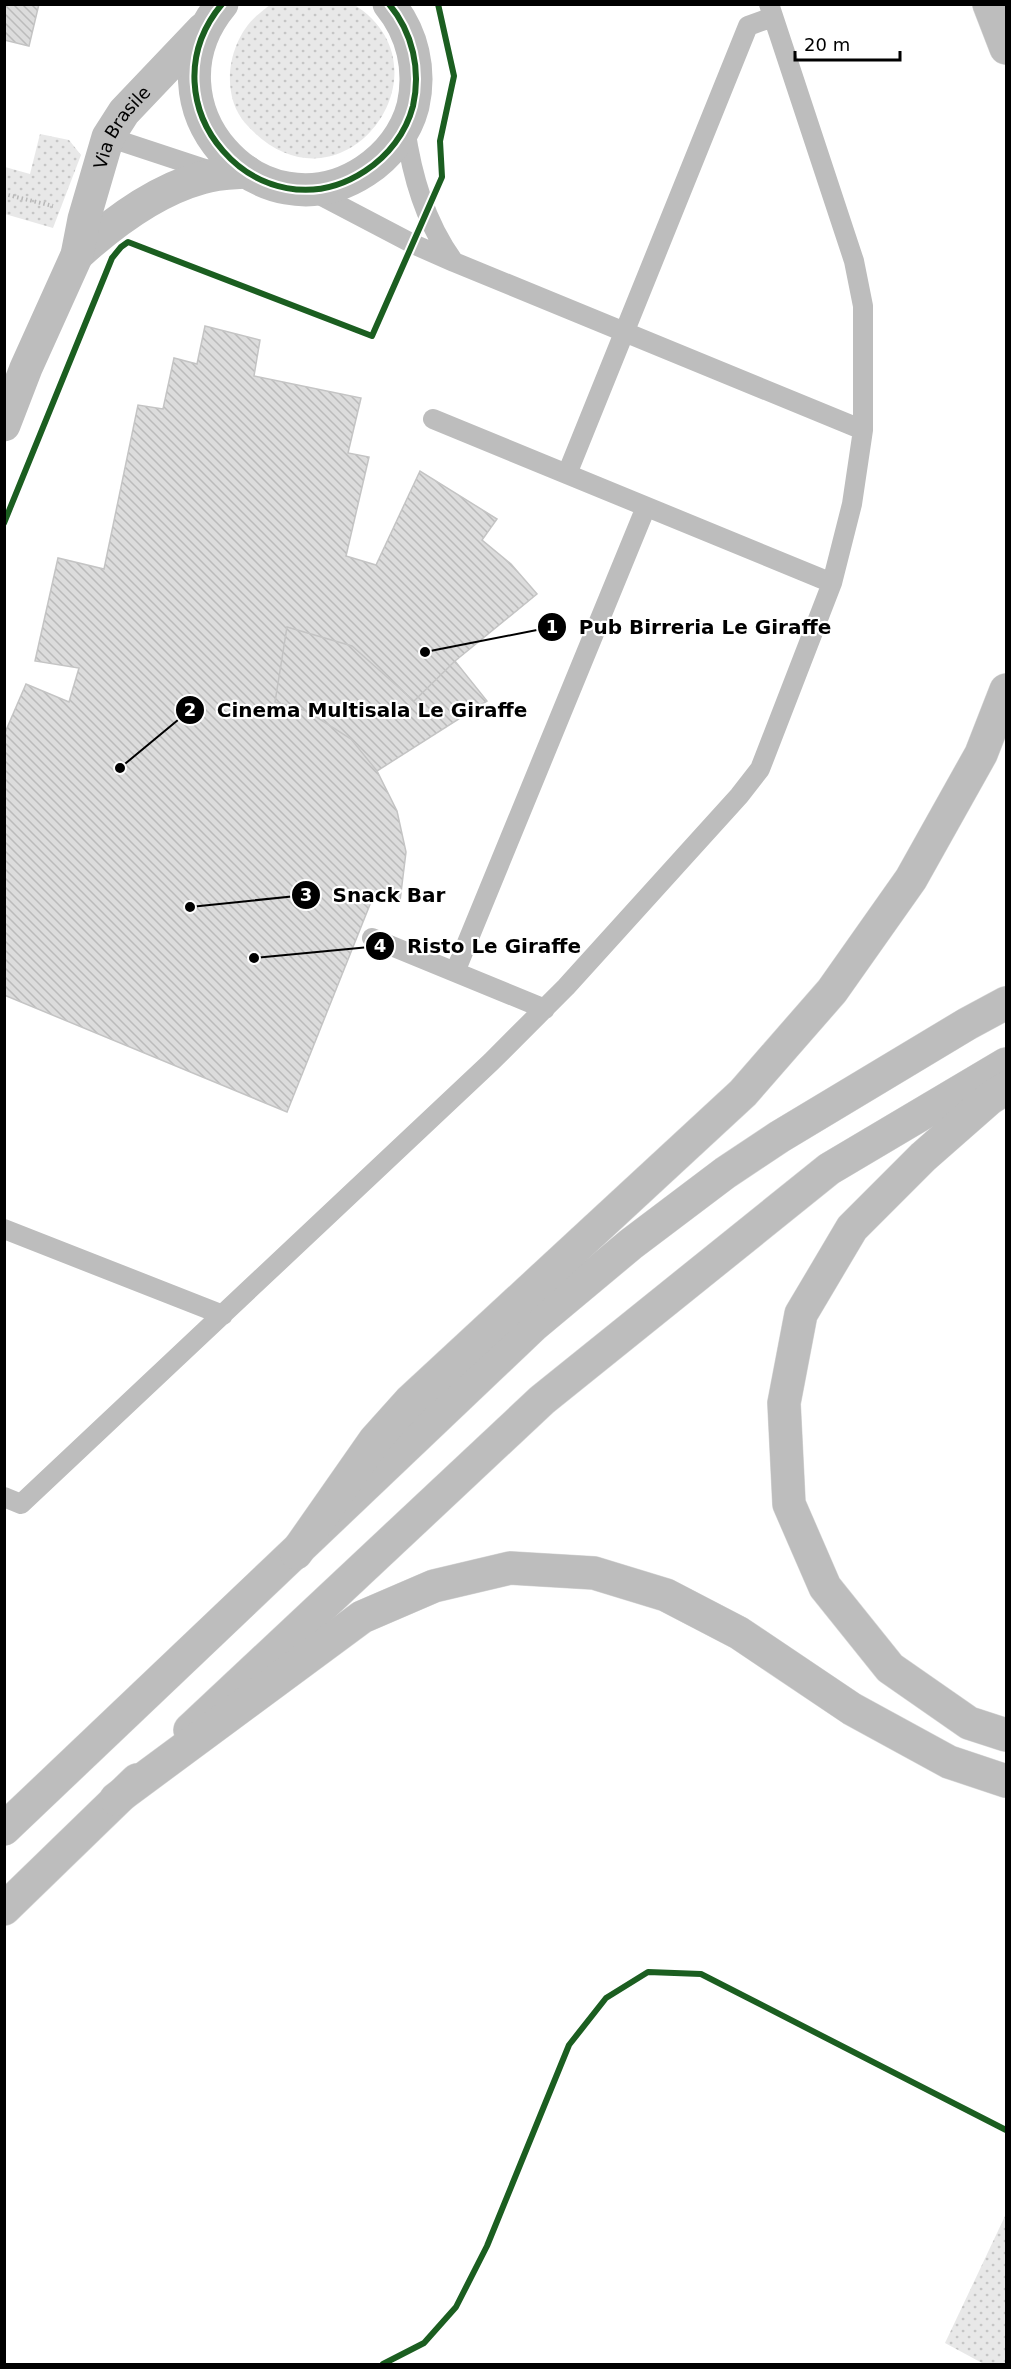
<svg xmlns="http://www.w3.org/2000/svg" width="1011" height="2369" font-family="'DejaVu Sans',sans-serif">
  <defs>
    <pattern id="green-dots" width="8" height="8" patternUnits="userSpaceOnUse" patternTransform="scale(1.5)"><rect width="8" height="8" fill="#e8e8e8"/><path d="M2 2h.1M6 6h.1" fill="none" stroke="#c5c5c5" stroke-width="1.8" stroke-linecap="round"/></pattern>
    <pattern id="building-back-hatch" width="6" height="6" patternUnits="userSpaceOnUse" patternTransform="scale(1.5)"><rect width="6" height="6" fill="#dcdcdc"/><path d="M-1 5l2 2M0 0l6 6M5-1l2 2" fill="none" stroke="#bbb"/></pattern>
  </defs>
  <rect width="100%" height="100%" fill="#fff"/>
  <path fill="url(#green-dots)" d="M 353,4 C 459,69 339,228 246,124 C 218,93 229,37 260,13 C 263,11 267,6 271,5 C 275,3 284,4 289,4 C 310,4 332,4 353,4 Z
    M 40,134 L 69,140 L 81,155 L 53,228 L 5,214 L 5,167 L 30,174 Z
    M 1006,2214 L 1006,2364 L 984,2364 L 945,2343 Z"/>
  <path fill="url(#building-back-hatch)" stroke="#c4c4c4" stroke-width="1.5" d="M 4,4 L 39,4 L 29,46 L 4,40 Z
    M 205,326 L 260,340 L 254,376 L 361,398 L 348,453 L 369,457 L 346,556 L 376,565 L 420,471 L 497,519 L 482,540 L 511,564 L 537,594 L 455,661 L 414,701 L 352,646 L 287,627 L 275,702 L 307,711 L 351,739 L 377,771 L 397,811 L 406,852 L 400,901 L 375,892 L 287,1112 L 4,995 L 4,735 L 26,684 L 69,702 L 79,668 L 35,661 L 58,558 L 104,569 L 138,405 L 163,409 L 174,358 L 197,364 Z
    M 287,627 L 352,646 L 414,701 L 455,661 L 487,701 L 377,771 L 351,739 L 307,711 L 275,702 Z"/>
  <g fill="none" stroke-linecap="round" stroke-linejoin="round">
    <defs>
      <path id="trunk" d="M 190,1730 L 542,1400 L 829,1169 L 1006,1064
        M 4,1829 L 534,1325 L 631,1244 L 725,1173 L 779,1137 L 967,1024 L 1006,1003
        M 4,1909 L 137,1780"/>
      <path id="motorway" d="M 989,4 L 1006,48
        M 1006,1088 L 989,1099 L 923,1157 L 852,1228 L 801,1314 L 784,1403 L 789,1504 L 825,1587 L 890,1668 L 969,1723 L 1006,1735
        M 296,1553 L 375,1440 L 410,1401 L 743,1093 L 832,991 L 911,879 L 981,754 L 1006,690
        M 116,1799 L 362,1617 L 434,1586 L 510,1568 L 594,1573 L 666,1595 L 739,1633 L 852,1709 L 949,1762 L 1006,1781"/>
    </defs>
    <use href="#trunk" stroke="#dbdbdb" stroke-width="34"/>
    <use href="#motorway" stroke="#dbdbdb" stroke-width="34"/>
    <path stroke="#b8b8b8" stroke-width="4" stroke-dasharray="1.5 3" stroke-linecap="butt" d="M 4,194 L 53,206"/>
    <path stroke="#bdbdbd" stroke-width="20" d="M 405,128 C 412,176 425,222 454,262
      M 108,137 L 214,172
      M 310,190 L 413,244 L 454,262 L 863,430
      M 433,419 L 832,583
      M 567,474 L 748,26 L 773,17
      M 372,938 L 545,1009
      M 455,972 L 646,507
      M 4,1229 L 223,1315
      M 4,1497 L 21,1504 L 491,1062 L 566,987 L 739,796 L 760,769 L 832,583 L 852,504 L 863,430 L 863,306 L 854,261 L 769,4"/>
    <g stroke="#bdbdbd" stroke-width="33">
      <path d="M 222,4 C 139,104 260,240 365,171 C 388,156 406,133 413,106 C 421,70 413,33 389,4"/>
      <path d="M 77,255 C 112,223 154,191 201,178 C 216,173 232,173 247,172"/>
      <path id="s1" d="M 4,425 L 26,368 L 77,255 L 84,219 L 108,137 L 124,112 L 203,29"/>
    </g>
    <use href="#trunk" stroke="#bdbdbd" stroke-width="33"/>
    <use href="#motorway" stroke="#bdbdbd" stroke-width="33"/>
    <defs>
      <path id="cycleway" d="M 222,4 C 139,104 260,240 365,171 C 388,156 406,133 413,106 C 421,70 413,33 389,4
        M 4,523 L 112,258 L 121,247 L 128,242 L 372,336 L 442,177 L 440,141 L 454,76 L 438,4
        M 383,2364 L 424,2343 L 456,2307 L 487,2246 L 569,2045 L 606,1998 L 648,1972 L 701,1974 L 1006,2130"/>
    </defs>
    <use href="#cycleway" stroke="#fff" stroke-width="10"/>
    <use href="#cycleway" stroke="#1b5e20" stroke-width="6"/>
  </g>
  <g text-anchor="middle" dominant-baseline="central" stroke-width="4.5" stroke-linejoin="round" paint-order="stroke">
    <g font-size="18" fill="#000" stroke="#fff">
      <text stroke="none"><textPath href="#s1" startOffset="322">Via Brasile</textPath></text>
    </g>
  </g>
  <path fill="none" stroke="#000" stroke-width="2" d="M425 652L552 627M120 768L190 710M190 907L306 895M254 958L380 946"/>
  <g fill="#000" stroke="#fff" stroke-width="2">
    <circle cx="425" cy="652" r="6"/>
    <circle cx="120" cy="768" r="6"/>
    <circle cx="190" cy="907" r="6"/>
    <circle cx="254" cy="958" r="6"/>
    <circle cx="552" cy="627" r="15"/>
    <circle cx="190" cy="710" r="15"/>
    <circle cx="306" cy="895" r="15"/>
    <circle cx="380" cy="946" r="15"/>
  </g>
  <g font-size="18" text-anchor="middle" font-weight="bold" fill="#fff">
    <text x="552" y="633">1</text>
    <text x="190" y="716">2</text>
    <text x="306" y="901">3</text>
    <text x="380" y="952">4</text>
  </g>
  <g font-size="20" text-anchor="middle" font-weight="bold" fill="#000" stroke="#fff" stroke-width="4.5" stroke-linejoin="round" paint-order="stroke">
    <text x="705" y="634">Pub Birreria Le Giraffe</text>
    <text x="372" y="717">Cinema Multisala Le Giraffe</text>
    <text x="389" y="902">Snack Bar</text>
    <text x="494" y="953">Risto Le Giraffe</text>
  </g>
  <rect width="1011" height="2369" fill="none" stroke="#000000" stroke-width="12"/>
  <path d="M795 51v9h105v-9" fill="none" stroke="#000000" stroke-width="3"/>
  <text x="804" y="51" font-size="18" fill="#000000" stroke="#ffffff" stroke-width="4.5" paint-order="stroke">20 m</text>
</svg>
